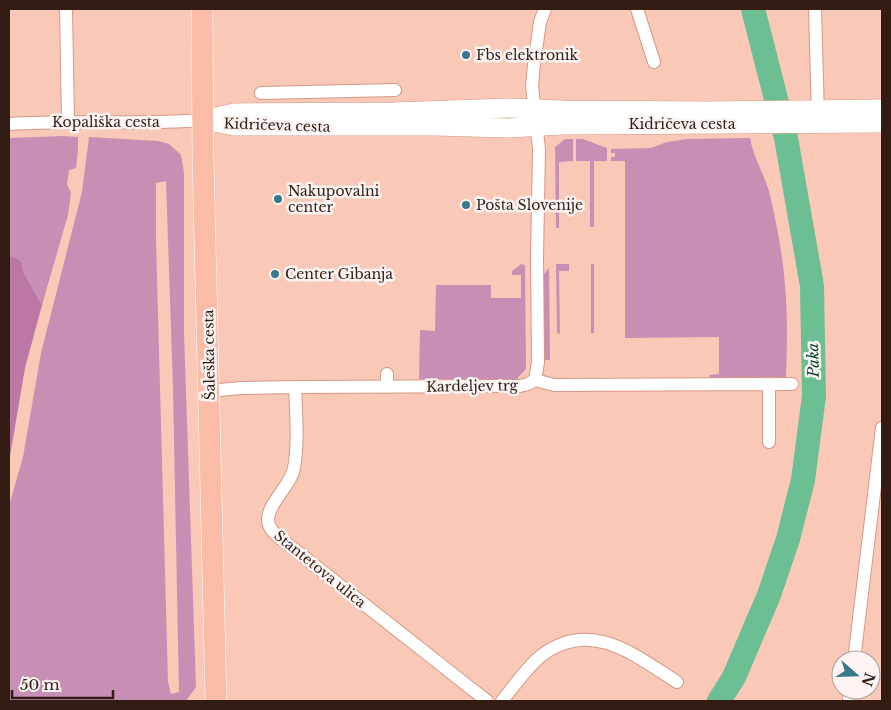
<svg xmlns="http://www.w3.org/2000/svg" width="891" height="710" font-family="'Libre Baskerville',serif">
  <rect width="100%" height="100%" fill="#fac8b7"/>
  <path fill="#c78fb4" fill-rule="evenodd" d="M 63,136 L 78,137 L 78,149 L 76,168 L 69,170 L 67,184 L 71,193 L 68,215 L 42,305 L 23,271 L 22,262 L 14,257 L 9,257 L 9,138 Z
    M 89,137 L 158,141 L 169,144 L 181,155 L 184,173 L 184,333 L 196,687 L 186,701 L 9,701 L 9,506 L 23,457 L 41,353 L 82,192 ZM 166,181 L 173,388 L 179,692 L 171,694 L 168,682 L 156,240 L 156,183 Z
    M 750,138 C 754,160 766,176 771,199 C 777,227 783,257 785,286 C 788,316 787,346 786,377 L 711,378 L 709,377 L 710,375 L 719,374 L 719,337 L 625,338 L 625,161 L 611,161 L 611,157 L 615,157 L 615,153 L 611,153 L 611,149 L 651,148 L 667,142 L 687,139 Z
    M 565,139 L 573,139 L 573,161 L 559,162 L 559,228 L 556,228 L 555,147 Z
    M 576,139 L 583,139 L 607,148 L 607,161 L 594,161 L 594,227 L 590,227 L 590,161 L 576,161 Z
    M 521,264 L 525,265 L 526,368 C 524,373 519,374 517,380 L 419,379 L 420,330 L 435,331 L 436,285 L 491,285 L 491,298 L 521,298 L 521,275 L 512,275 L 512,271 Z
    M 556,264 L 569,264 L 569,271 L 559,271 L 560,334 L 557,333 Z
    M 591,264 L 594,264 L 594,333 L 591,333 Z
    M 549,268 L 550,360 L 543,360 L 543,279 L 544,274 Z"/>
  <path fill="#bb78a5" d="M 9,257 L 14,257 L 22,262 L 23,271 L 42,305 L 25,368 L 9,462 Z"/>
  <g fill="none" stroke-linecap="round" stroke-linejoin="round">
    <path stroke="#6cbe93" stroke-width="24" d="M 719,701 L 734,677 L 769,595 L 788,539 L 803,480 L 814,396 L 812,286 L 786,138 L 753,9"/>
    <defs>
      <path id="street" d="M 66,9 L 68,121
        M 637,9 L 654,62
        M 815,9 L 818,116
        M 261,93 L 395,90
        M 9,124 C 73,120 138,125 203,120
        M 387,374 L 387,387
        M 535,380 L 538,362 L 537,257 L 539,149 L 532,86 L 534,64 L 540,22 L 545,9
        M 769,385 L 769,442
        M 295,387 C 296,410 299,450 293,472 C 288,487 268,505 268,519 C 268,528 274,533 280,538 L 487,701
        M 209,391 L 241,388 L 295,387 L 520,386 L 528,384 L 535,380 L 554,385 L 792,384
        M 854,660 L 882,428
        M 502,701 C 514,686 527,667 542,655 C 591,618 636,656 677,682
        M 849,701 L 850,690"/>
      <path id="secondary" d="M 203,120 L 234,113 L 394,112 L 508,108 L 563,110 L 708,111 L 882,109
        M 209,121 L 234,126 L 435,126 L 508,128 L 563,125 L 882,123"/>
      <path id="primary" d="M 202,9 L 203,158 L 216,701"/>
    </defs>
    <use href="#street" stroke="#d49984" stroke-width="14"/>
    <use href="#secondary" stroke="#d49984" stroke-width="20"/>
    <use href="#primary" stroke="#fff" stroke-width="22"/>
    <use href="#street" stroke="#fff" stroke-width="12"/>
    <use href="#secondary" stroke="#fff" stroke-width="19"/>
    <use href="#primary" stroke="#fabca7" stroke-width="21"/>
  </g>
  <g fill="#37788b" stroke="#fbf4f2" stroke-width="2">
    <circle cx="466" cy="55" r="5"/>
    <circle cx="278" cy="199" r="5"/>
    <circle cx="466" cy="205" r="5"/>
    <circle cx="275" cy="274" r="5"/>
  </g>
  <g text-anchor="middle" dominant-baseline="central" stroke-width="5" stroke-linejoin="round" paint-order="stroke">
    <g font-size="14" fill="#321c14" stroke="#fbf4f2" text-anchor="start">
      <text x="476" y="55">Fbs elektronik</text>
      <text x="288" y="191">Nakupovalni<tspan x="288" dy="16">center</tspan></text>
      <text x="476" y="205">Pošta Slovenije</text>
      <text x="285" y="274">Center Gibanja</text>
    </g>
    <g font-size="14" fill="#321c14" stroke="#fbf4f2">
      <text x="106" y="122">Kopališka cesta</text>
      <text x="682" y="124">Kidričeva cesta</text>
      <text transform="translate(277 125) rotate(2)">Kidričeva cesta</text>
      <text transform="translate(209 355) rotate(-91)">Šaleška cesta</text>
      <text transform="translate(472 386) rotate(-1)">Kardeljev trg</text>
      <text transform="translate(320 569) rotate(39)">Stantetova ulica</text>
    </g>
    <g font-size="15" font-style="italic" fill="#00462b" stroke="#fbf4f2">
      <text transform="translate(813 360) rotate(-91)">Paka</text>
    </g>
  </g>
  <rect width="891" height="710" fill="none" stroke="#321c14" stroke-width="20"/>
  <g transform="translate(856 675) rotate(110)"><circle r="24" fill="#fbf4f2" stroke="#ab9e99"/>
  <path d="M0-4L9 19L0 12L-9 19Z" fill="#37788b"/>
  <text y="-8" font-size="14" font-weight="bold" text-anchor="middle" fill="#321c14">N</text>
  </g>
  <path d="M12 690v8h101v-8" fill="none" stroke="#321c14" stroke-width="2.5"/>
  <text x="20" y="690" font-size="15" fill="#321c14" stroke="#fbf4f2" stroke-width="4" paint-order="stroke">50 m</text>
</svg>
